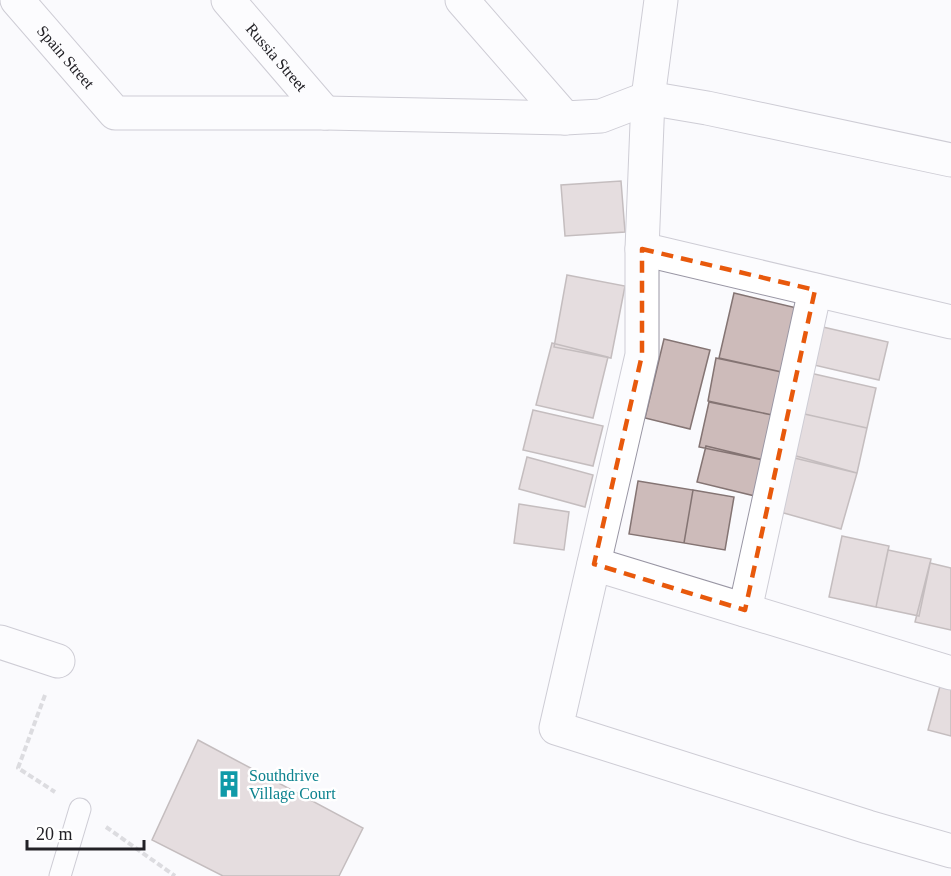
<svg xmlns="http://www.w3.org/2000/svg" width="951" height="876" font-family="'Times New Roman',serif">
  <rect width="100%" height="100%" fill="#fafafd"/>
  <path fill="#cdbbba" stroke="#847473" stroke-width="1.5" d="M 621,181 L 625,232 L 565,236 L 561,185 Z
    M 567,275 L 625,286 L 611,358 L 554,347 Z
    M 734,293 L 801,309 L 786,373 L 719,358 Z
    M 823,327 L 888,342 L 879,380 L 814,365 Z
    M 664,339 L 710,350 L 690,429 L 645,418 Z
    M 552,343 L 608,357 L 593,418 L 536,405 Z
    M 716,358 L 786,373 L 777,416 L 708,401 Z
    M 810,373 L 876,388 L 867,428 L 800,413 Z
    M 709,402 L 777,416 L 768,461 L 699,447 Z
    M 533,410 L 603,426 L 593,466 L 523,450 Z
    M 800,413 L 867,428 L 857,473 L 790,457 Z
    M 706,446 L 768,461 L 759,497 L 697,482 Z
    M 789,454 L 857,473 L 841,529 L 773,510 Z
    M 527,457 L 593,475 L 585,507 L 519,489 Z
    M 638,481 L 693,490 L 684,543 L 629,534 Z
    M 693,490 L 734,497 L 725,550 L 684,543 Z
    M 519,504 L 569,512 L 564,550 L 514,543 Z
    M 842,536 L 889,546 L 876,607 L 829,597 Z
    M 888,550 L 931,559 L 919,616 L 876,607 Z
    M 930,563 L 951,568 L 951,630 L 915,622 Z
    M 942,679 L 951,681 L 951,736 L 928,730 Z
    M 198,740 L 363,828 L 339,876 L 223,876 L 152,840 Z"/>
  <g fill="none" stroke-linecap="round" stroke-linejoin="round">
    <defs>
      <path id="service" d="M 60,876 L 80,809"/>
      <g id="minor">
        <path id="s1" d="M 17,0 L 115,113 L 325,113 L 565,118 L 601,116 L 648,98 L 707,108 L 951,160"/>
        <path id="s2" d="M 228,0 L 325,113"/>
        <path d="M 462,0 L 565,118"/>
        <path d="M 661,0 L 648,98 L 642,249 L 642,355 L 556,728 L 868,827 L 951,851"/>
        <path d="M 642,249 L 951,322"/>
        <path d="M 594,564 L 951,673"/>
        <path d="M 745,610 L 815,290"/>
        <path d="M 0,642 L 58,661"/>
      </g>
    </defs>
    <use href="#service" stroke="#9996a4" stroke-width="23"/>
    <use href="#minor" stroke="#9996a4" stroke-width="35"/>
    <path stroke="#b9b8bc" stroke-width="4" stroke-dasharray="6 3" stroke-linecap="butt" d="M 45,695 L 18,768 L 55,792
      M 106,827 L 175,876"/>
    <use href="#service" stroke="#fff" stroke-width="21"/>
    <use href="#minor" stroke="#fff" stroke-width="33"/>
  </g>
  <path d="M0 0H951V876H0ZM 642,249 L 815,290 L 745,610 L 594,564 L 642,355 Z" fill="#fafafd" fill-opacity=".55" fill-rule="evenodd"/>
  <path fill="none" stroke="#e8590c" stroke-width="4.5" stroke-dasharray="12 8" stroke-linejoin="round" d="M 642,249 L 815,290 L 745,610 L 594,564 L 642,355 Z"/>
  <defs>
    <symbol id="building-bare" viewBox="-9 -9 18 18"><path d="M-4-6H4V6H1V3H-1V6H-4ZM-2.5-4.3h1.7v1.8h-1.7ZM.8-4.3h1.7v1.8H.8ZM-2.5-1h1.7V.8h-1.7ZM.8-1h1.7V.8H.8Z" fill="#0f9aa8" stroke="#fff" stroke-width="2.5" paint-order="stroke"/></symbol>
  </defs>
  <g fill-rule="evenodd">
    <use href="#building-bare" x="210" y="765" width="38" height="38"/>
  </g>
  <g text-anchor="middle" dominant-baseline="central" stroke-width="5" stroke-linejoin="round" paint-order="stroke">
    <g font-size="16" fill="#222126" stroke="#fff">
      <text stroke="none"><textPath href="#s1" startOffset="75">Spain Street</textPath></text>
      <text stroke="none"><textPath href="#s2" startOffset="75">Russia Street</textPath></text>
    </g>
    <g font-size="16" fill="#0d838f" stroke="#fff" text-anchor="start">
      <text x="249" y="775">Southdrive<tspan x="249" dy="18">Village Court</tspan></text>
    </g>
  </g>
  <path d="M27 840v9h117v-9" fill="none" stroke="#222126" stroke-width="3"/>
  <text x="36" y="840" font-size="18" fill="#222126" stroke="#ffffff" stroke-width="4.5" paint-order="stroke">20 m</text>
</svg>
